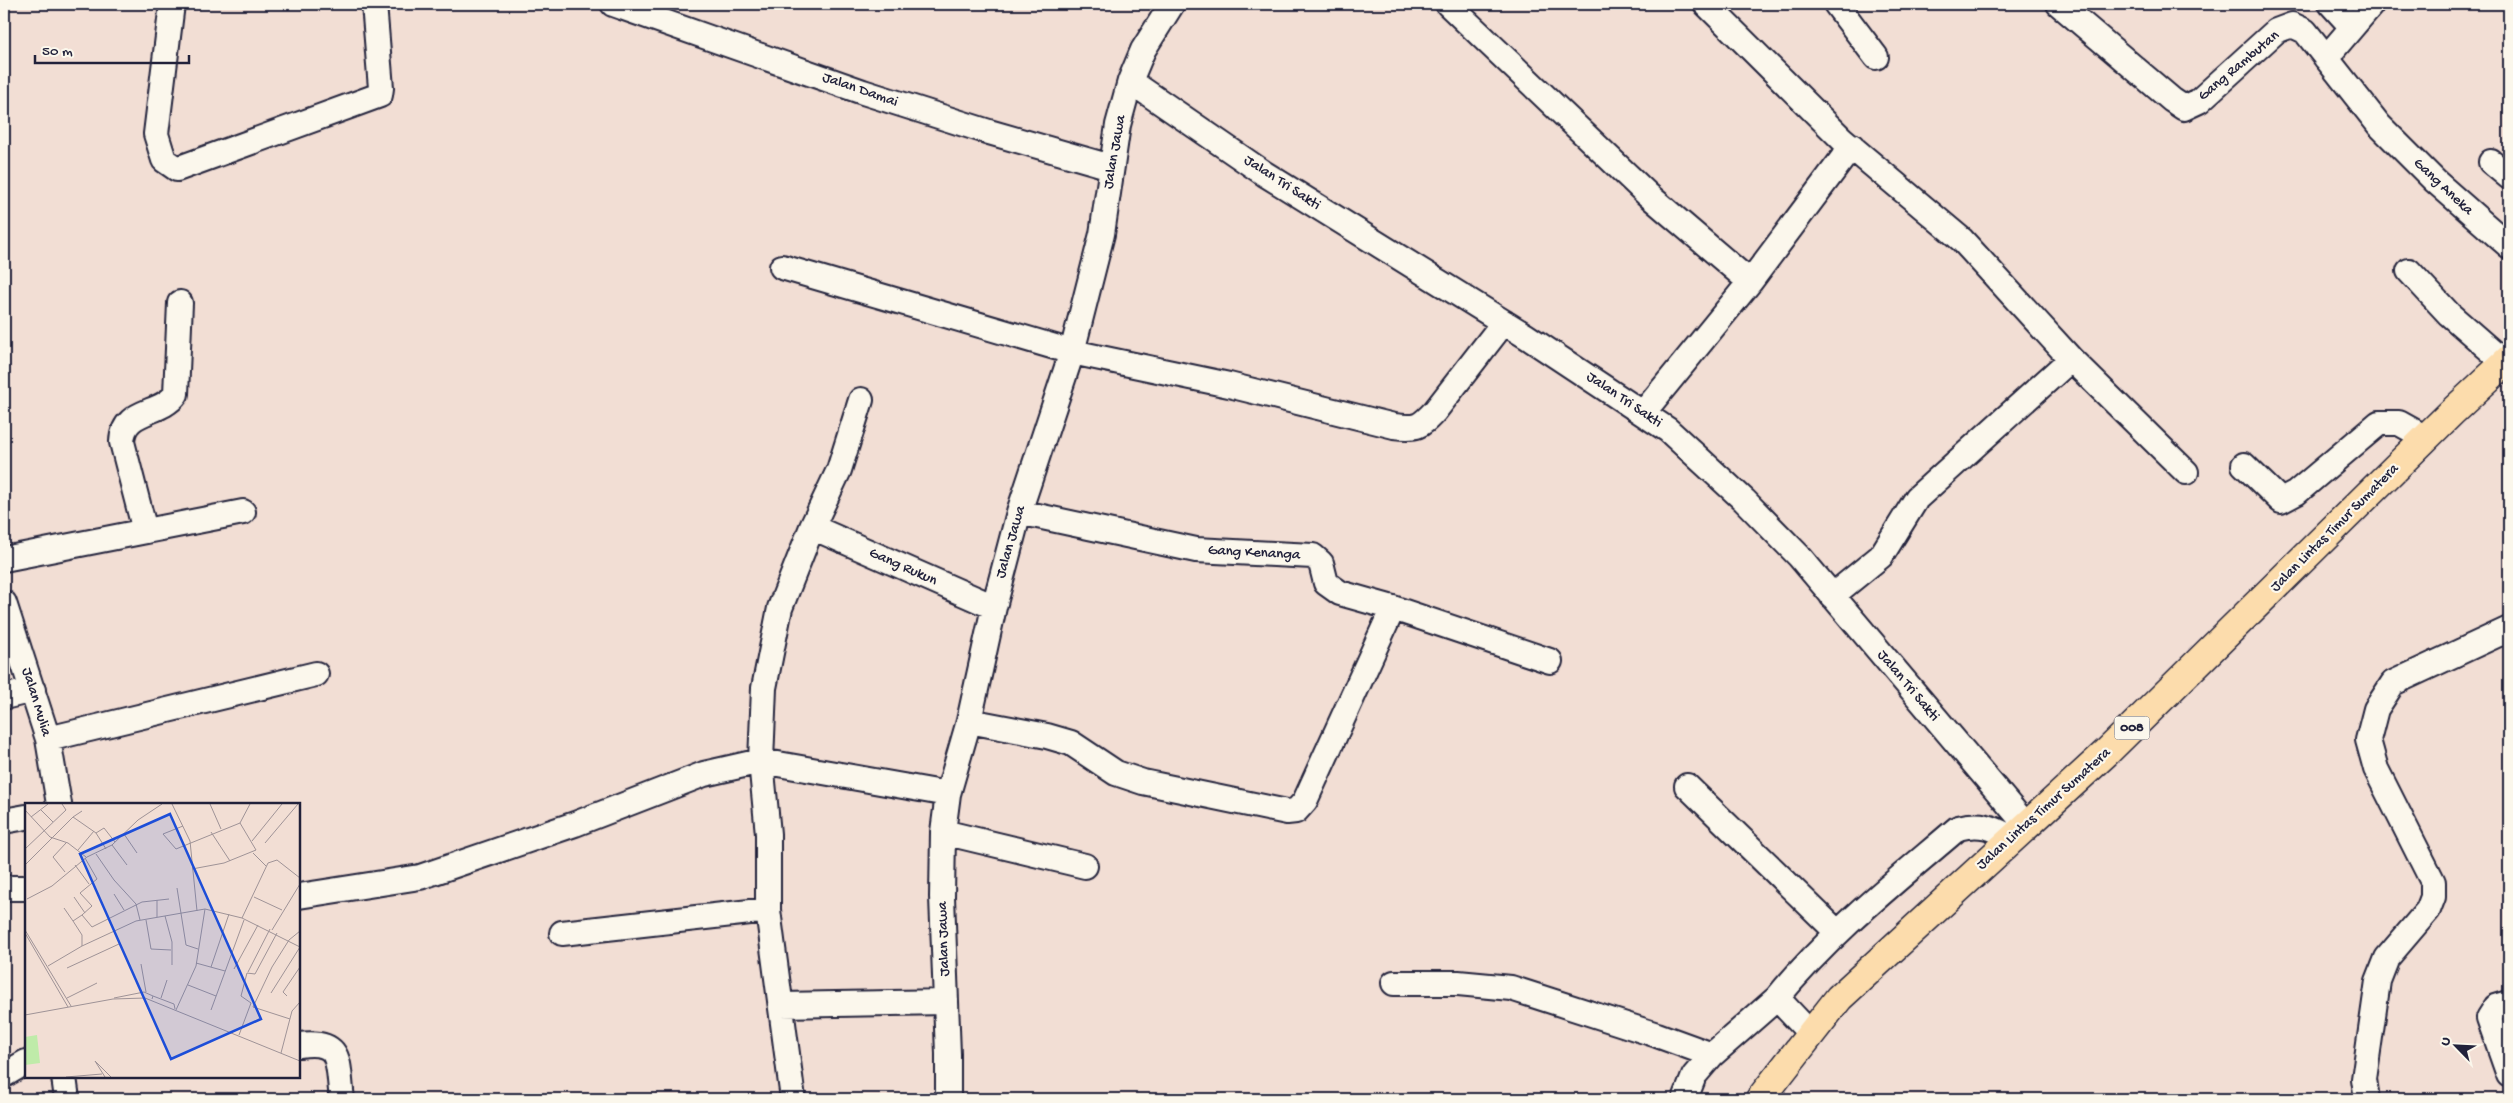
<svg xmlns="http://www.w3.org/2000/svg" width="2513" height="1103" font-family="'Gochi Hand',sans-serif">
  <rect width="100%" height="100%" fill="#f2ded4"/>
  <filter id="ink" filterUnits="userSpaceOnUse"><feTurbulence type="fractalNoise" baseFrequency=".02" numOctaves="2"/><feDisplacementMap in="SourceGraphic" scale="10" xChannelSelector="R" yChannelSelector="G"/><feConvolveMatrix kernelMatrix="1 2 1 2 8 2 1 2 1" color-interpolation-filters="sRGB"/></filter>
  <g filter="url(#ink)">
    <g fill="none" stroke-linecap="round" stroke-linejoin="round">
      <defs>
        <path id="minor" d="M 172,4 L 156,134 L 164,160 L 177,169 L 380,95 L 381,88 L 374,4
          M 613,4 L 863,92 L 989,132 L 1111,167
          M 1448,4 L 1647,194 L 1750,282
          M 1706,4 L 1842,139 L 1962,240 L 2071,359 L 2186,472
          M 1836,4 L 1876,57
          M 2059,4 L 2172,100 L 2184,108 L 2199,101 L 2276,31 L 2292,25 L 2305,31 L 2379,125 L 2435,181 L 2509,246
          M 2331,4 L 2352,27
          M 2326,58 L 2372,4
          M 1130,81 L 1265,174 L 1526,336 L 1668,430 L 1744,500 L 1799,556 L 2026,825
          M 2491,162 L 2509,177
          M 782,267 L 1072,352 L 1229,385 L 1394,426 C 1417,429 1420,427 1435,411 L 1504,322
          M 2409,271 L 2449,314 L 2505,363
          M 1643,413 L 1750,282 L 1852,146
          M 2244,465 L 2281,501 L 2296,493 L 2379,423 L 2399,423 L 2426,438
          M 1019,512 L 1196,550 L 1313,556 L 1321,563 L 1326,583 L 1340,593 L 1393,608 L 1550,661
          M 812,527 L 994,607
          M 145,531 L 122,442 C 123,408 160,416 176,394 L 180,303
          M 4,559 L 243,512
          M 1832,596 L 1881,556 L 1917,498 L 2071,359
          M 4,603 L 48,739 L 59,804
          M 4,697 L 33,690
          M 969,721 L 1047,736 L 1071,743 L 1116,773 L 1143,782 L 1287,812 L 1296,811 L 1305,801 L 1393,608
          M 48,739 L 316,674
          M 1687,786 L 1837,932
          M 4,821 L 26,817
          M 943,832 L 1085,866
          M 8,888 L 26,888
          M 299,896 L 420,877 L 575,824 L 704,774 L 761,761 L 948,794
          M 562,933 L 768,910
          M 1394,983 L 1458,983 L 1511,988 L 1657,1035 L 1712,1055
          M 1777,998 C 1830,933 1895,882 1958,828 C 1980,822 1992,827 2012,838
          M 2509,1003 L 2496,1007 L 2489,1018 L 2509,1075
          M 781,1005 L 946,1002
          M 299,1045 C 344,1039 337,1063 342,1099
          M 4,1075 L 26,1062
          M 64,1077 L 67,1099
          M 793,1099 L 768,910 L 768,834 L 761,761 L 764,688 L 780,608 L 812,527 L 839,470 L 861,400
          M 948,1099 L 948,1054 L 942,897 L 943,832 L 948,794 L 969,721 L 994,607 L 1019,512 L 1072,352 L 1102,234 L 1118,125 L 1130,81 L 1143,50 L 1172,4
          M 1685,1099 L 1694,1076 L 1712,1055 L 1777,998 L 1810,1033
          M 2367,1099 L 2364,1079 L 2378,981 L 2387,958 L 2428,910 L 2433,897 L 2433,882 L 2376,769 L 2368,740 L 2376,709 L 2393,683 L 2509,629"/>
        <path id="highway" d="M 1760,1099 L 1839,998 L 2107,752 L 2451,413 L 2509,359"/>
      </defs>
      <use href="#minor" stroke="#22223b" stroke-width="28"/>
      <use href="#highway" stroke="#22223b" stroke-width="31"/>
      <use href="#minor" stroke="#fbf7ec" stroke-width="24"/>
      <use href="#highway" stroke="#fcdcac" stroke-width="28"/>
    </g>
  </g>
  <g text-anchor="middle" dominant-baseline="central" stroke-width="4.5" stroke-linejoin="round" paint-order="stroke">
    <rect fill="#fbf7ec" stroke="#636270" stroke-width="1" x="2114.5" y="716.5" width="35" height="23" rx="4"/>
    <g font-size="14" font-weight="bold" fill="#22223b">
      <text x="2132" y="728">008</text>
    </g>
    <g font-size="15" fill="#22223b" stroke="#fbf7ec">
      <text transform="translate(2239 66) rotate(-40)">Gang Rambutan</text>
      <text transform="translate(860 90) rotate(19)">Jalan Damai</text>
      <text transform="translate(1115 152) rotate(-80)">Jalan Jawa</text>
      <text transform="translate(1282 183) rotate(33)">Jalan Tri Sakti</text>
      <text transform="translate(2443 187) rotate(43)">Gang Aneka</text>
      <text transform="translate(1624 400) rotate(34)">Jalan Tri Sakti</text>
      <text transform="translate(2335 528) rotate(-45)">Jalan Lintas Timur Sumatera</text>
      <text transform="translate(1011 542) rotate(-74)">Jalan Jawa</text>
      <text transform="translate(1254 553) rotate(3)">Gang Kenanga</text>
      <text transform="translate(903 567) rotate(24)">Gang Rukun</text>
      <text transform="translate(1908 686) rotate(50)">Jalan Tri Sakti</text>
      <text transform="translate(36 702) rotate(73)">Jalan Mulia</text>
      <text transform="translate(2044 809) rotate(-42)">Jalan Lintas Timur Sumatera</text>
      <text transform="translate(944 939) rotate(-92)">Jalan Jawa</text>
    </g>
  </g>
  <g transform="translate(25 803)">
    <rect width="275" height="275" fill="#f2ded4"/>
    <path d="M 12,232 L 15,260 L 0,262 L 0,234 Z" fill="#bfeba9"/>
    <path fill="none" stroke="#9f9397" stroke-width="1" d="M 147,1 L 165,38 L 172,108M 185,1 L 196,26M 0,7 L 25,34 L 43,40 L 61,54M 16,7 L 28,19M 57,8 L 48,14 L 71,30 L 81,46M 6,14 L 23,1M 158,23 L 138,31 L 151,46 L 215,20 L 225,1M 186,29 L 205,58M 71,30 L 79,25 L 90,39M 99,31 L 112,50M 227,38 L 257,1M 240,40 L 273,1M 87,42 L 102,62M 0,46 L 41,7 L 37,1M 53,47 L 69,28M 228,50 L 241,63M 71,51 L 89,77 L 111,101 L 115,117M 60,55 L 72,76 L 55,90 L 67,103 L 57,112 L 67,124 L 117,99 L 144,96M 0,62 L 48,14M 50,62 L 64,81M 167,66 L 199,60 L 231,47 L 215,20M 40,69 L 28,54 L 41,40M 152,85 L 161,142 L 173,146M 89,91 L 99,107M 49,94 L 60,110M 229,94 L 257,107M 2,96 L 27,83 L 62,54 L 87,42 L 113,17 L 137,1M 132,97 L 132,114M 39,105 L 48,118 L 57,112M 140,113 L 147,139 L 147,162M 217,115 L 243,60 L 252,57 L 275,75M 121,117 L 126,146 L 146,147M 48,118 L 57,132 L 57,143M 0,127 L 46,203M 247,127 L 275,81M 0,130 L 43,204M 171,160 L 200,168M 116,161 L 121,189M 23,163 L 57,143 L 111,118 L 180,106 L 217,115 L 275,144M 186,164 L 204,111M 42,165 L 94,141M 209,166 L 233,122M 223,169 L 245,126M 163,182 L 191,193M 246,190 L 275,144M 128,193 L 149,201 L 150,206M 262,193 L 258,189 L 275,164M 42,195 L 72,180M 89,195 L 119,189 L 128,193 L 127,196M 136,195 L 142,177M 228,204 L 247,164 L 264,137 L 275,128M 228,204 L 265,216M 151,207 L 171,163 L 180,106M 186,207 L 219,117M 0,212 L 88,196 L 120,195 L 275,258M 214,232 L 226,200 L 216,193 L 222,170 L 230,171 L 252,130M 256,250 L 267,208 L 275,199M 41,274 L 77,271M 80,274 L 70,258 L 86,274"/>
    <path fill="#1d4ed8" fill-opacity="0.15" stroke="#1d4ed8" stroke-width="2.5" d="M 145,11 L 236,216 L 146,256 L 55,51 Z"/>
    <rect width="275" height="275" fill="none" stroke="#22223b" stroke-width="2.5"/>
  </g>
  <rect width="2513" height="1103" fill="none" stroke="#fbf7ec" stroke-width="20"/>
  <rect x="10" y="10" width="2493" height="1083" fill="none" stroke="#22223b" stroke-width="2" filter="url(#ink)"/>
  <g transform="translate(2456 1046) rotate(294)" stroke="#fbf7ec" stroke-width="4" paint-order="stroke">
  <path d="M0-4L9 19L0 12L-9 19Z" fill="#22223b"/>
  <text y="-8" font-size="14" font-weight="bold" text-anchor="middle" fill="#22223b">U</text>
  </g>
  <path d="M35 55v8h154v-8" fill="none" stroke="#22223b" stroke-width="2.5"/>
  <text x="42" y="55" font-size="15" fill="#22223b" stroke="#fbf7ec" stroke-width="4" paint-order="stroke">50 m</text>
</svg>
